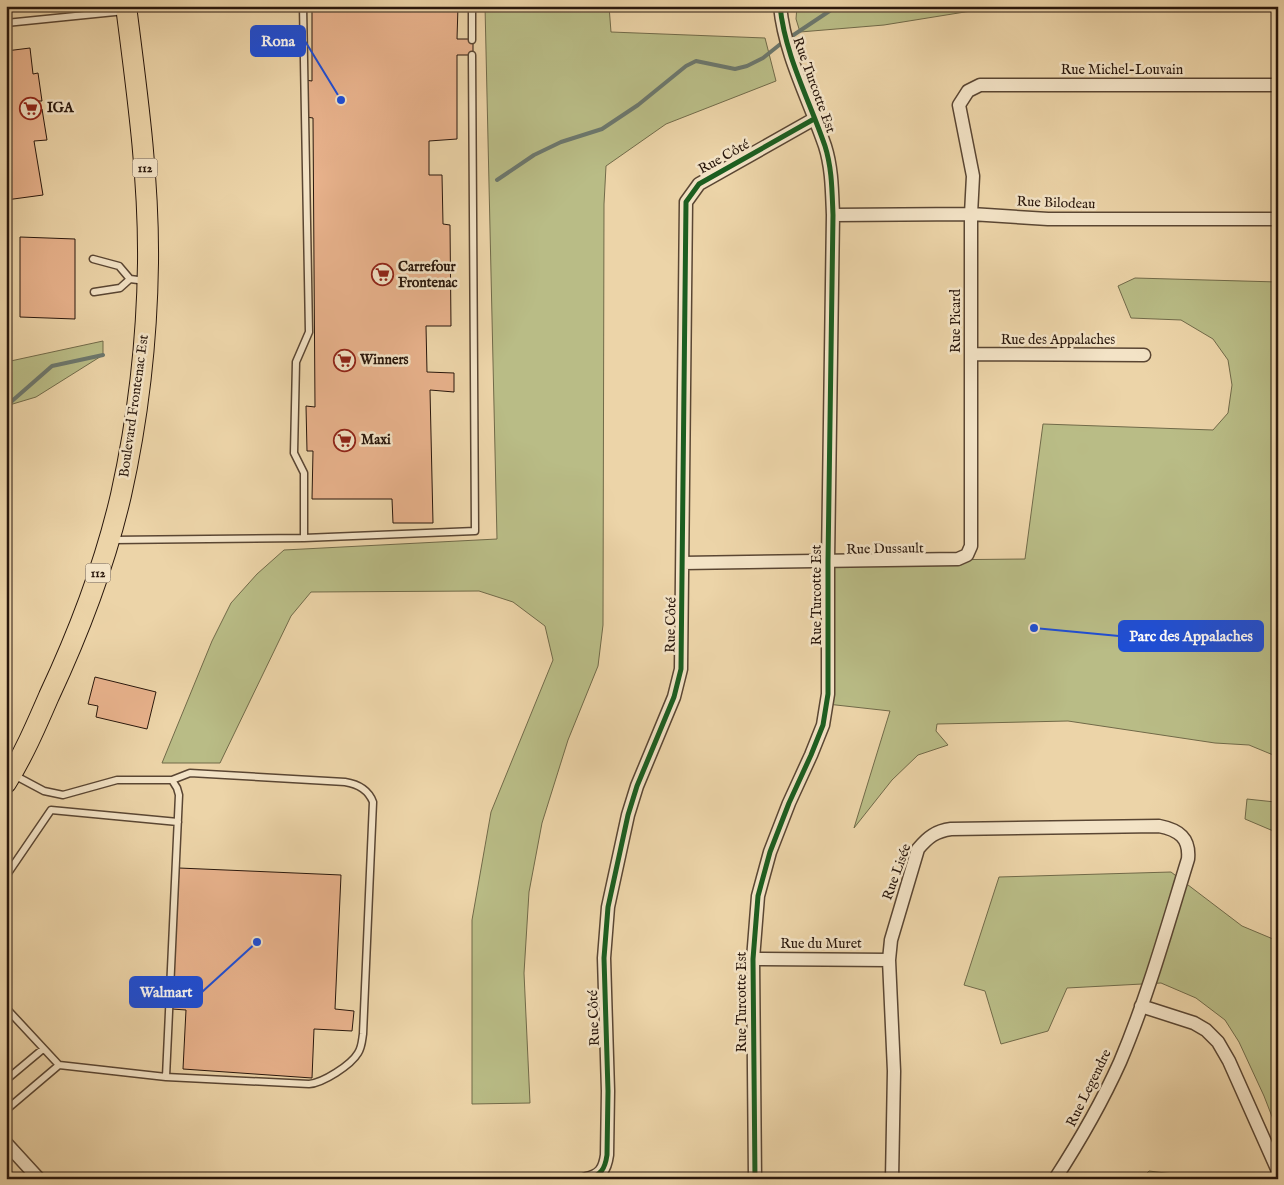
<svg xmlns="http://www.w3.org/2000/svg" width="1284" height="1185" font-family="'IM FELL English',serif">
  <rect width="100%" height="100%" fill="#ecd4a8"/>
  <filter id="stains"><feTurbulence type="fractalNoise" baseFrequency=".004" numOctaves="4"/><feColorMatrix values="0 0 0 0 .2 0 0 0 0 .09 0 0 0 0 .02 0 0 0 .5 -.17"/></filter>
  <radialGradient id="worn" r=".72"><stop offset=".6" stop-color="#630" stop-opacity="0"/><stop offset="1" stop-color="#630" stop-opacity=".3"/></radialGradient>
  <path fill="#b9bc86" stroke="#716a49" d="M 485,6 L 609,6 L 611,32 L 765,38 L 776,81 L 666,124 L 606,166 L 604,204 L 603,625 L 598,666 L 568,740 L 542,823 L 529,892 L 524,973 L 530,1103 L 472,1104 L 472,920 L 491,812 L 553,660 L 545,626 L 513,602 L 479,591 L 311,592 L 291,616 L 220,763 L 162,763 L 212,641 L 231,603 L 257,574 L 284,550 L 497,539 Z
    M 797,6 L 1002,6 L 884,25 L 800,32 L 796,19 Z
    M 1135,278 L 1278,282 L 1278,757 L 1249,745 L 1215,743 L 1068,721 L 937,724 L 936,731 L 948,745 L 918,755 L 892,780 L 854,828 L 890,711 L 827,704 L 828,561 L 1025,559 L 1043,424 L 1213,430 L 1228,413 L 1232,385 L 1228,360 L 1213,339 L 1181,320 L 1131,318 L 1118,286 Z
    M 103,341 L 103,355 L 36,397 L 6,406 L 6,362 Z
    M 1278,793 L 1278,833 L 1245,819 L 1247,799 L 1275,802 Z
    M 1171,872 L 1242,926 L 1273,939 L 1278,938 L 1278,1132 L 1264,1096 L 1239,1042 L 1225,1020 L 1196,998 L 1161,983 L 1067,988 L 1048,1031 L 1001,1044 L 985,991 L 964,985 L 999,877 Z
    M 1149,1171 L 1214,1179 L 1141,1179 Z"/>
  <g fill="none" stroke-linecap="round" stroke-linejoin="round">
    <path stroke="#6c776d" stroke-width="4" d="M 789,38 L 837,6
      M 497,180 L 534,155 L 561,142 L 602,129 L 638,105 L 686,66 L 696,61 L 735,69 L 747,66 L 763,58 L 783,42
      M 6,403 L 12,401 L 52,366 L 103,355"/>
  </g>
  <path fill="#e8b28c" stroke="#29170c" d="M 312,6 L 458,6 L 457,39 L 473,39 L 473,55 L 457,55 L 457,139 L 429,141 L 429,175 L 442,175 L 443,224 L 450,225 L 451,326 L 426,326 L 427,372 L 454,373 L 454,392 L 430,390 L 433,523 L 393,523 L 392,499 L 312,499 L 313,451 L 307,451 L 306,406 L 315,407 L 313,118 L 306,117 L 305,80 L 312,81 Z
    M 30,48 L 33,74 L 38,73 L 42,101 L 36,101 L 37,109 L 42,109 L 47,140 L 34,141 L 43,195 L 6,200 L 6,51 Z
    M 20,237 L 75,239 L 75,319 L 20,317 Z
    M 95,677 L 156,692 L 147,729 L 96,717 L 98,706 L 88,704 Z
    M 179,868 L 341,875 L 335,1009 L 354,1011 L 352,1031 L 314,1029 L 312,1078 L 183,1069 L 186,1010 L 172,1009 Z"/>
  <g fill="none" stroke-linecap="round" stroke-linejoin="round">
    <defs>
      <path id="lane" d="M 303,6 L 309,332 L 296,362 L 294,453 L 304,473 L 304,538
        M 472,6 L 472,40
        M 6,23 L 125,11
        M 93,259 L 119,266 L 130,279 L 146,281
        M 94,292 L 120,288 L 130,279
        M 112,540 L 304,538 L 475,531 L 472,55
        M 6,876 L 51,810 L 178,822
        M 6,1008 L 59,1065 L 166,1077 L 309,1084 C 323,1083 351,1065 358,1053 C 362,1047 362,1040 363,1034 L 373,802 C 368,789 358,784 345,782 L 190,773 L 172,780 L 117,780 L 63,795 L 44,791 L 14,775
        M 166,1077 L 179,795 L 177,788 L 172,780
        M 6,1080 L 43,1049
        M 6,1110 L 59,1065"/>
      <path id="street" d="M 833,215 L 971,214 L 1048,219 L 1278,219
        M 972,354 L 1144,355
        M 683,563 L 958,559 L 967,555 L 971,546 L 971,214 L 973,176 L 959,105 L 968,91 L 980,85 L 1278,85
        M 753,959 L 889,960
        M 1141,1006 L 1194,1023 L 1206,1030 L 1218,1042 L 1229,1061 L 1278,1171
        M 6,1143 L 39,1179
        M 586,1179 C 601,1176 605,1169 607,1155 L 608,1091 L 604,958 L 608,907 L 628,815 L 637,786 L 674,697 L 681,669 L 686,202 L 699,184 L 814,119
        M 755,1179 L 753,959 L 758,896 L 770,852 L 789,803 L 811,755 L 823,725 L 828,694 L 828,561 L 833,215 C 832,191 832,168 825,146 C 809,99 785,56 780,6
        M 892,1179 L 894,1071 L 889,960 L 891,940 L 918,849 C 928,837 936,831 951,829 L 1159,826 C 1179,830 1190,838 1188,859 C 1167,927 1148,996 1120,1062 C 1102,1102 1079,1142 1055,1179"/>
      <path id="primary" d="M 6,783 C 23,756 36,726 49,696 C 79,632 105,564 121,495 C 138,419 147,341 148,263 C 149,177 137,92 126,6"/>
    </defs>
    <use href="#lane" stroke="#5a4633" stroke-width="9"/>
    <use href="#street" stroke="#5a4633" stroke-width="15"/>
    <use href="#primary" stroke="#29170c" stroke-width="22"/>
    <use href="#lane" stroke="#f3e3c6" stroke-width="6"/>
    <use href="#street" stroke="#f3e3c6" stroke-width="12"/>
    <use href="#primary" stroke="#ecd4a8" stroke-width="20"/>
    <defs>
      <path id="cycleway" d="M 586,1179 C 601,1176 605,1169 607,1155 L 608,1091 L 604,958 L 608,907 L 628,815 L 637,786 L 674,697 L 681,669 L 686,202 L 699,184 L 814,119
        M 755,1179 L 753,959 L 758,896 L 770,852 L 789,803 L 811,755 L 823,725 L 828,694 L 828,561 L 833,215 C 832,191 832,168 825,146 C 809,99 785,56 780,6"/>
    </defs>
    <use href="#cycleway" stroke="#f3e3c6" stroke-width="8"/>
    <use href="#cycleway" stroke="#1b5e20" stroke-width="5"/>
  </g>
  <defs>
    <symbol id="supermarket-ring" viewBox="-11 -11 22 22"><circle r="9.5" fill="#f3e3c6" stroke="#8f2418" stroke-width="1.5"/><path d="M-6-5.5h2.5l.6 2H6L4.5 2H-2.5L-4.4-4H-6ZM-1.5 3.2a1.3 1.3 0 1 0 .1 0ZM3 3.2a1.3 1.3 0 1 0 .1 0Z" fill="#8f2418"/></symbol>
  </defs>
  <g fill-rule="evenodd">
    <use href="#supermarket-ring" x="18" y="96" width="25" height="25"/>
    <use href="#supermarket-ring" x="370" y="262" width="25" height="25"/>
    <use href="#supermarket-ring" x="332" y="348" width="25" height="25"/>
    <use href="#supermarket-ring" x="332" y="428" width="25" height="25"/>
  </g>
  <g text-anchor="middle" dominant-baseline="central" stroke-width="5" stroke-linejoin="round" paint-order="stroke">
    <g fill="#f3e3c6" stroke="#665444" stroke-width="1">
      <rect x="132.5" y="158.5" width="25" height="19" rx="4"/>
      <rect x="85.5" y="563.5" width="25" height="19" rx="4"/>
    </g>
    <g font-size="12" font-weight="bold" fill="#29170c">
      <text x="145" y="168">112</text>
      <text x="98" y="573">112</text>
    </g>
    <g font-size="14" fill="#29170c" stroke="#f3e3c6">
      <text x="1122" y="70">Rue Michel-Louvain</text>
      <text transform="translate(814 85) rotate(70)">Rue Turcotte Est</text>
      <text transform="translate(724 157) rotate(-29)">Rue Côté</text>
      <text transform="translate(1056 203) rotate(2)">Rue Bilodeau</text>
      <text transform="translate(956 321) rotate(-90)">Rue Picard</text>
      <text x="1058" y="340">Rue des Appalaches</text>
      <text transform="translate(134 406) rotate(-82)">Boulevard Frontenac Est</text>
      <text transform="translate(885 549) rotate(-1)">Rue Dussault</text>
      <text transform="translate(817 595) rotate(-90)">Rue Turcotte Est</text>
      <text transform="translate(671 625) rotate(-89)">Rue Côté</text>
      <text transform="translate(897 872) rotate(-70)">Rue Lisée</text>
      <text x="821" y="944">Rue du Muret</text>
      <text transform="translate(742 1002) rotate(-90)">Rue Turcotte Est</text>
      <text transform="translate(594 1018) rotate(-92)">Rue Côté</text>
      <text transform="translate(1089 1088) rotate(-64)">Rue Legendre</text>
    </g>
    <g font-size="14" font-weight="bold" fill="#29170c" stroke="#f3e3c6" text-anchor="start">
      <text x="47" y="108">IGA</text>
      <text x="398" y="267">Carrefour<tspan x="398" dy="16">Frontenac</tspan></text>
      <text x="360" y="360">Winners</text>
      <text x="361" y="440">Maxi</text>
    </g>
  </g>
  <path fill="none" stroke="#1d4ed8" stroke-width="2" d="M341 100L305 41M1034 628L1119 636M257 942L202 992"/>
  <g fill="#1d4ed8" stroke="#f3e3c6" stroke-width="2">
    <circle cx="341" cy="100" r="5"/>
    <circle cx="1034" cy="628" r="5"/>
    <circle cx="257" cy="942" r="5"/>
  </g>
  <g fill="#1d4ed8" stroke="#1d4ed8" stroke-width="2">
    <rect x="251" y="26" width="54" height="30" rx="5"/>
    <rect x="1119" y="621" width="144" height="30" rx="5"/>
    <rect x="130" y="977" width="72" height="30" rx="5"/>
  </g>
  <g font-size="15" text-anchor="middle" font-weight="bold" fill="#fff">
    <text x="278" y="46">Rona</text>
    <text x="1191" y="641">Parc des Appalaches</text>
    <text x="166" y="997">Walmart</text>
  </g>
  <rect width="1284" height="1185" fill="none" stroke="#ecd4a8" stroke-width="25"/>
  <rect x="8" y="8" width="1269" height="1170" fill="none" stroke="#29170c" stroke-width="2.5"/>
  <rect x="12" y="12" width="1259" height="1160" fill="none" stroke="#29170c"/>
  <rect width="100%" height="100%" filter="url(#stains)"/>
  <rect width="100%" height="100%" fill="url(#worn)"/>
</svg>
